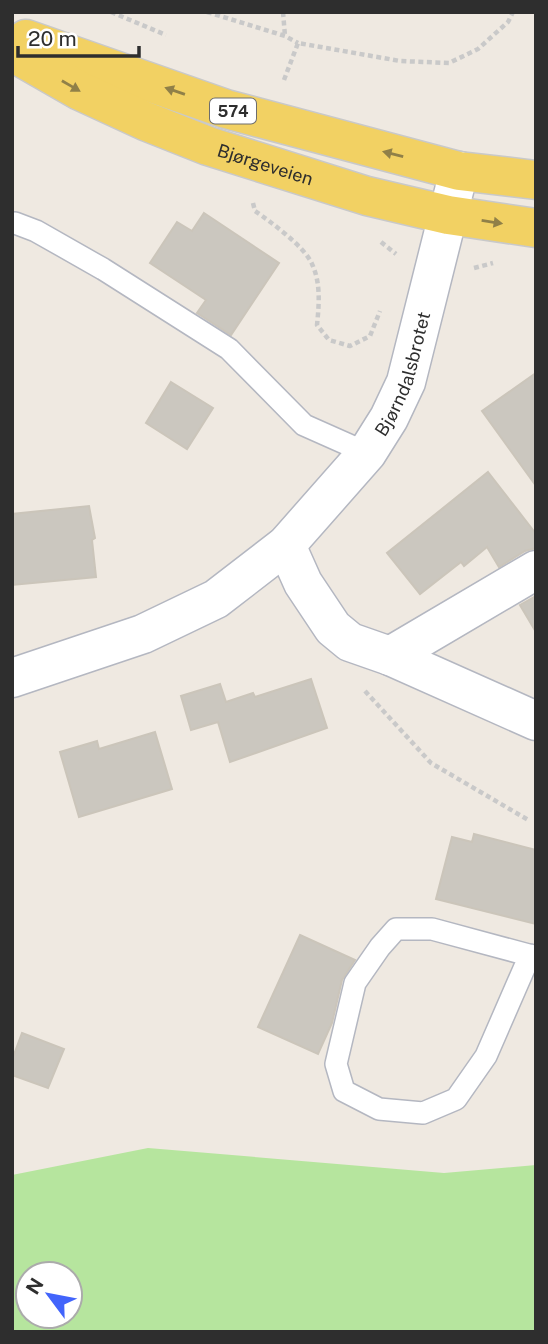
<svg xmlns="http://www.w3.org/2000/svg" width="548" height="1344" font-family="'Public Sans',sans-serif">
  <rect width="100%" height="100%" fill="#efe9e1"/>
  <path fill="#b6e59e" fill-rule="evenodd" d="M 148,1148 L 444,1173 L 536,1165 L 536,1332 L 12,1332 L 12,1175 ZM 28,1274 L 70,1274 L 70,1316 L 28,1316 Z"/>
  <path fill="#cbc7bf" stroke="#cbc5ba" stroke-width="2" d="M 204,213 L 279,263 L 231,335 L 197,313 L 206,300 L 150,263 L 177,222 L 192,231 Z
    M 536,373 L 536,486 L 482,411 Z
    M 171,382 L 213,408 L 187,449 L 146,423 Z
    M 488,472 L 533,530 L 536,534 L 536,548 L 525,551 L 499,567 L 487,547 L 464,566 L 461,562 L 420,594 L 387,553 Z
    M 89,506 L 95,538 L 92,540 L 96,577 L 12,585 L 12,514 Z
    M 536,596 L 536,632 L 520,605 Z
    M 311,679 L 327,728 L 230,762 L 218,722 L 191,730 L 181,696 L 220,684 L 226,702 L 253,693 L 255,697 Z
    M 155,732 L 172,789 L 79,817 L 60,752 L 97,741 L 99,749 Z
    M 474,834 L 536,850 L 536,924 L 436,899 L 452,837 L 472,842 Z
    M 300,935 L 355,960 L 342,980 L 332,1023 L 318,1054 L 258,1027 Z
    M 22,1033 L 64,1049 L 48,1088 L 12,1075 L 12,1060 Z"/>
  <g fill="none" stroke-linecap="round" stroke-linejoin="round">
    <defs>
      <path id="lane" d="M 15,223 L 36,231 L 103,269 L 229,349 L 304,425 L 367,453
        M 530,955 L 486,1056 L 456,1099 L 423,1113 L 379,1109 L 344,1091 L 336,1064 L 355,983 L 380,947 L 396,929 L 432,929 L 536,957"/>
      <g id="street">
        <path d="M 286,545 L 303,583 L 333,628 L 350,642 L 390,656 L 536,721"/>
        <path d="M 390,656 L 536,570"/>
        <path id="s1" d="M 12,678 L 143,634 L 216,599 L 286,545 L 367,453 L 389,418 L 406,382 L 459,171"/>
      </g>
      <g id="primary">
        <path d="M 26,39 L 226,109 L 459,171 L 536,180"/>
        <path id="s2" d="M 12,52 L 80,91 L 145,121 L 208,146 L 367,196 L 448,215 L 536,228"/>
      </g>
    </defs>
    <use href="#lane" stroke="#b4b7c1" stroke-width="24"/>
    <use href="#street" stroke="#b4b7c1" stroke-width="41"/>
    <use href="#primary" stroke="#c9c9c9" stroke-width="41"/>
    <path stroke="#c9c9c9" stroke-width="4.5" stroke-dasharray="5 3.5" stroke-linecap="butt" d="M 111,12 L 166,35
      M 207,12 L 285,36 L 298,43
      M 283,12 L 285,36
      M 284,80 L 298,43 L 400,61 L 449,63 L 478,49 L 508,22 L 513,12
      M 253,203 L 255,211 C 271,222 305,247 312,264 C 321,283 319,305 317,325 L 329,340 L 350,346 L 370,336 L 380,311
      M 381,242 L 396,254
      M 474,268 L 493,263
      M 365,691 L 431,763 L 530,821"/>
    <use href="#lane" stroke="#fff" stroke-width="21"/>
    <use href="#street" stroke="#fff" stroke-width="38"/>
    <use href="#primary" stroke="#f2d163" stroke-width="38"/>
  </g>
  <defs><path id="oneway-solid" d="M-6-.8H1V-3.2L6.5 0L1 3.2V.8H-6Z" transform="scale(1.75)"/></defs>
  <g fill="#908048">
    <use href="#oneway-solid" transform="translate(71 86) rotate(30)"/>
    <use href="#oneway-solid" transform="translate(175 91) rotate(-161)"/>
    <use href="#oneway-solid" transform="translate(393 154) rotate(-166)"/>
    <use href="#oneway-solid" transform="translate(492 222) rotate(9)"/>
  </g>
  <g text-anchor="middle" dominant-baseline="central" stroke-width="5" stroke-linejoin="round" paint-order="stroke">
    <rect fill="#fff" stroke="#6d6d6d" stroke-width="2" x="210" y="98.5" width="46" height="25" rx="5"/>
    <g font-size="16" font-weight="bold" fill="#2e2e2e">
      <text x="233" y="111">574</text>
    </g>
    <g font-size="18" fill="#2e2e2e" stroke="#fff">
      <text stroke="none"><textPath href="#s2" startOffset="278">Bjørgeveien</textPath></text>
      <text stroke="none"><textPath href="#s1" startOffset="518">Bjørndalsbrotet</textPath></text>
    </g>
  </g>
  <rect width="548" height="1344" fill="none" stroke="#2e2e2e" stroke-width="28"/>
  <g transform="translate(49 1295) rotate(302)"><circle r="33" fill="#ffffff" stroke="#ababab" stroke-width="2"/>
  <path d="M0-5L12 26L0 18L-12 26Z" fill="#4264fb"/>
  <text y="-10" font-size="19" font-weight="bold" text-anchor="middle" fill="#2e2e2e">N</text>
  </g>
  <path d="M18 46v10h121v-10" fill="none" stroke="#2e2e2e" stroke-width="3.5"/>
  <text x="28" y="46" font-size="21" fill="#2e2e2e" stroke="#ffffff" stroke-width="5" paint-order="stroke">20 m</text>
</svg>
